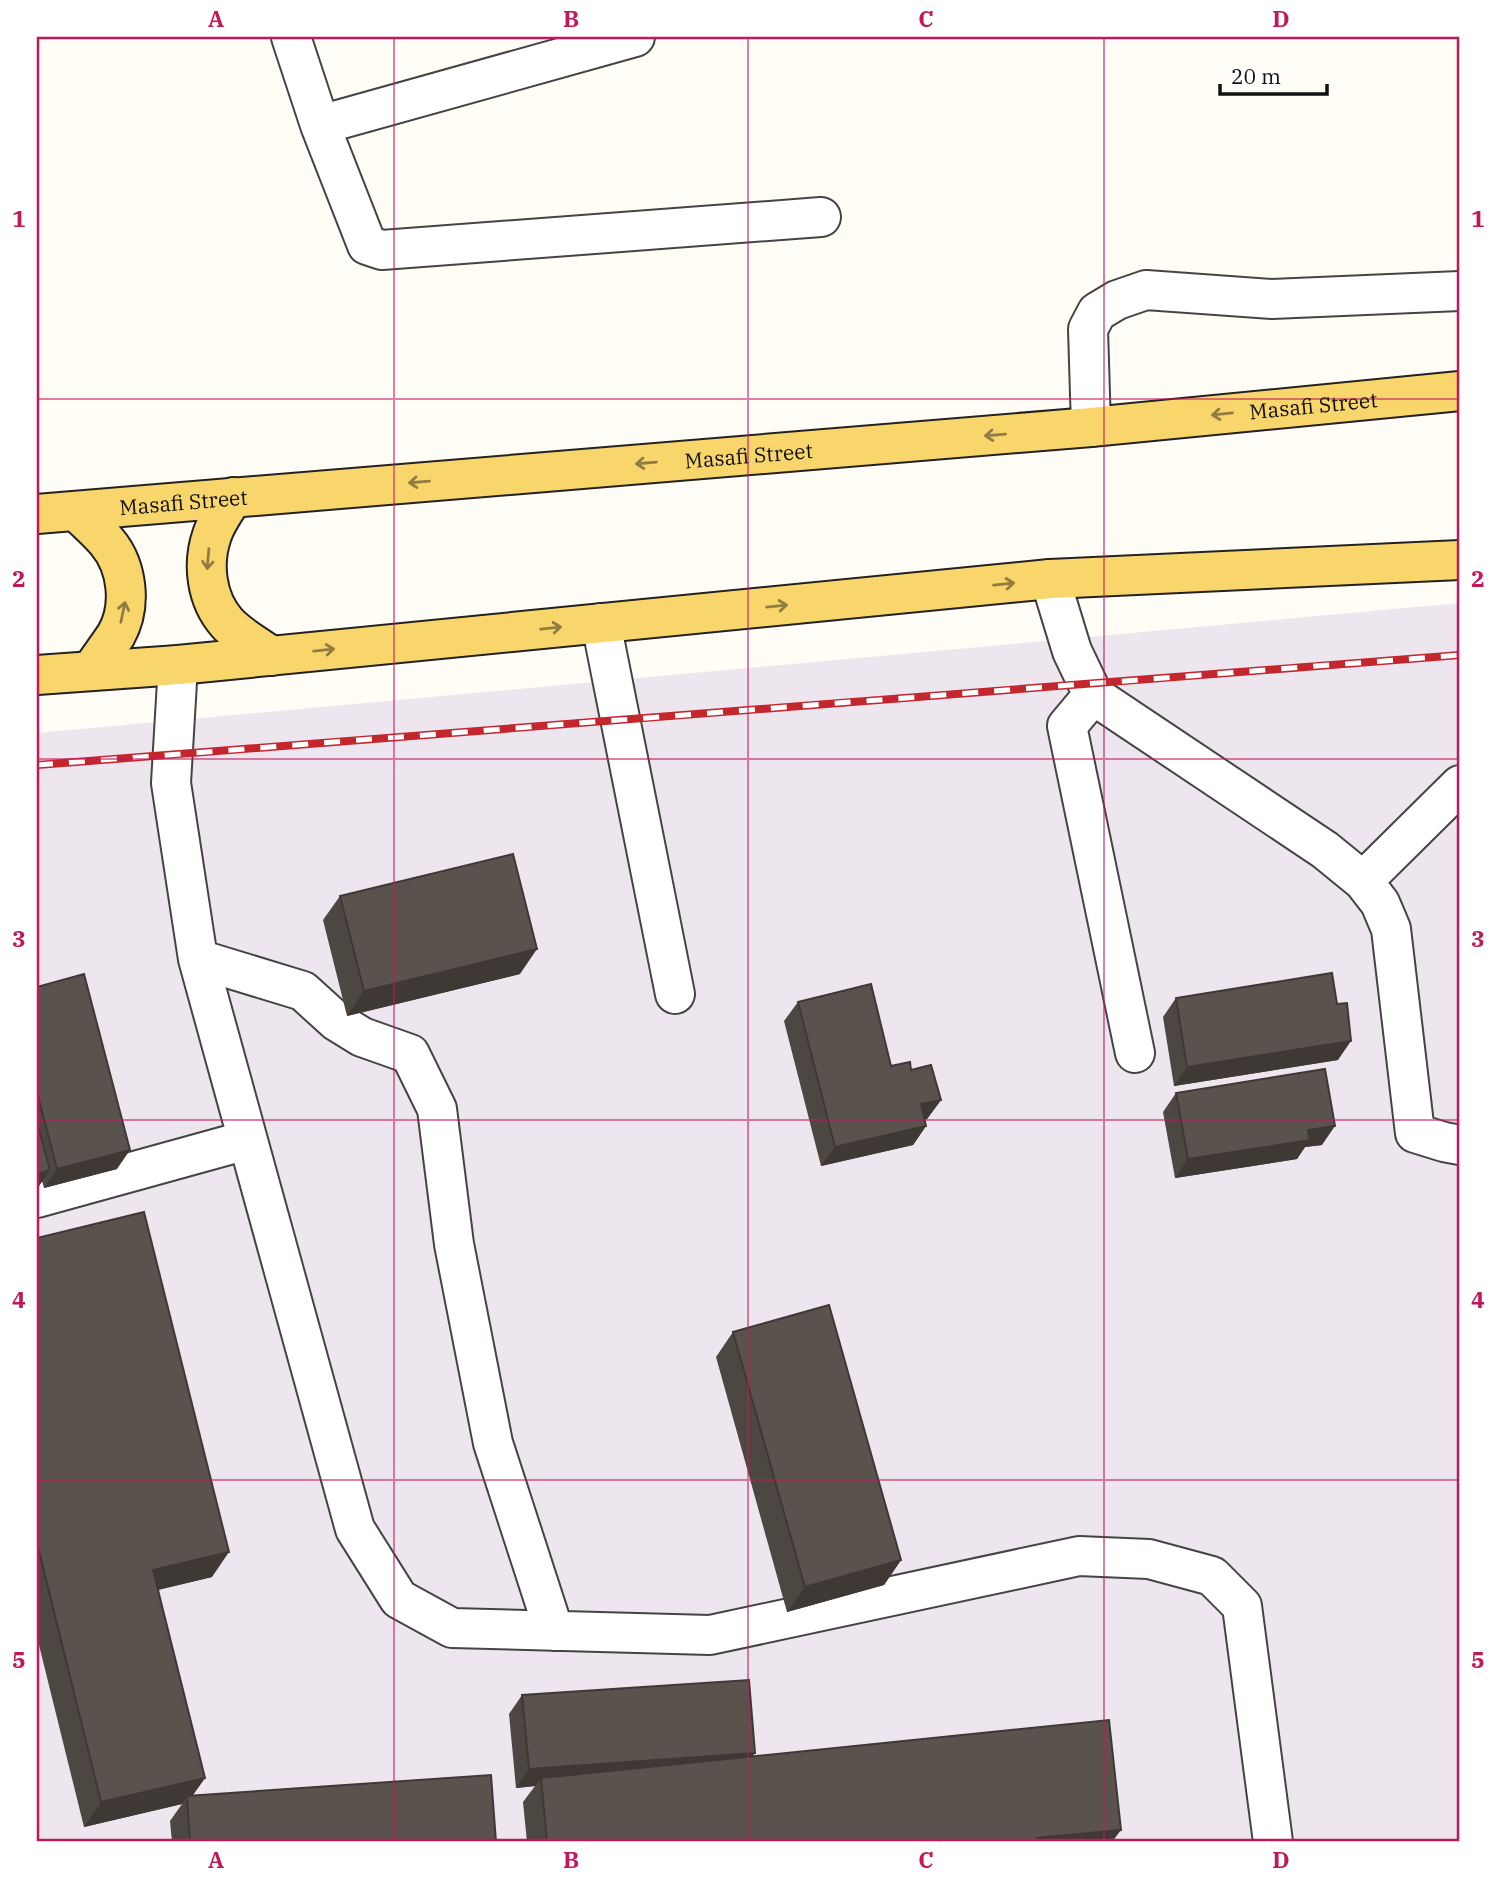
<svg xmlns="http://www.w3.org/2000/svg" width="1497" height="1879" font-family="'IBM Plex Serif',serif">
  <rect width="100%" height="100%" fill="#fffdf5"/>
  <path fill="#eee6ef" d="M 1460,603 L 1460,1842 L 37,1842 L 37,733 Z"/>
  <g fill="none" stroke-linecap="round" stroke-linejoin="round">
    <defs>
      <path id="minor" d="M 291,37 L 320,125 L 367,245 L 382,250 L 821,217
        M 320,125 L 635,37
        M 1091,427 L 1088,329 L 1097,312 L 1117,300 L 1146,290 L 1272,299 L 1460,291
        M 1050,579 L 1072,651 L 1093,695 L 1325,850 L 1363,881 L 1380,903 L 1391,929 L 1415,1133 L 1444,1142 L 1460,1145
        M 601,623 L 675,994
        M 178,665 L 171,783 L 198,959 L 355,1529 L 399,1599 L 452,1628 L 710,1635 L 1079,1556 L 1149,1559 L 1212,1576 L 1242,1606 L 1273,1842
        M 1093,695 L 1067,726 L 1135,1053
        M 1363,881 L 1460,785
        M 198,959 L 303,991 L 336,1021 L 362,1037 L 410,1054 L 437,1109 L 454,1244 L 493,1443 L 554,1631
        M 37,1198 L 247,1140"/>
      <g id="major">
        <path d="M 233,497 C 226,509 216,522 212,535 C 202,564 206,599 227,623 C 239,636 256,645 271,656"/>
        <path d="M 76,511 C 86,521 98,531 107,542 C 128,567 132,607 116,635 C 108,647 99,659 91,671"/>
        <path id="s1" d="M 37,514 L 1091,427 L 1460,391"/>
        <path d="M 37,675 L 178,665 L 1050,579 L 1460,560"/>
      </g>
    </defs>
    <use href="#minor" stroke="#444" stroke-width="42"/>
    <use href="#major" stroke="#222" stroke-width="42"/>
    <use href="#minor" stroke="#fff" stroke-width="38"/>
    <use href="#major" stroke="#f9d66b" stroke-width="38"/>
    <defs>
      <path id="rail" d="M 37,765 L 1460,655"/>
    </defs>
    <use href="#rail" stroke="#c4262e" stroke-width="8"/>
    <use href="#rail" stroke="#fff" stroke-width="5" stroke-dasharray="16" stroke-linecap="butt"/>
  </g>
  <path fill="#4d4742" d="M 340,896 L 520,974 L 347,1016 L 323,920 Z
    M 37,987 L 117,1169 L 44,1188 L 42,1181 L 37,1189 Z
    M 1176,998 L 1338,1060 L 1174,1086 L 1163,1017 Z
    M 798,1002 L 891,1066 L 911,1070 L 941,1100 L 927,1119 L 925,1120 L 926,1126 L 913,1145 L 821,1166 L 784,1021 Z
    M 1176,1093 L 1322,1145 L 1305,1147 L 1297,1159 L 1175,1178 L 1163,1112 Z
    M 37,1238 L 212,1577 L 158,1590 L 205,1778 L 192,1796 L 496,1842 L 172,1842 L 170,1821 L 182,1804 L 84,1827 L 37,1637 Z
    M 733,1332 L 901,1560 L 884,1585 L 787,1612 L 716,1357 Z
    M 522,1695 L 752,1756 L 1112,1842 L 527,1842 L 523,1802 L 535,1786 L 516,1788 L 509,1714 Z"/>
  <path fill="#3f3936" d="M 537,949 L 520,974 L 347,1016 L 364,991 Z
    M 1351,1041 L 1338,1060 L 1174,1086 L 1187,1067 Z
    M 941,1100 L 927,1119 L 907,1123 L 921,1104 Z
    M 926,1126 L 913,1145 L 821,1166 L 835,1147 Z
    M 1335,1126 L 1322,1145 L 1305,1147 L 1297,1159 L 1175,1178 L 1188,1159 L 1308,1130 Z
    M 130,1150 L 117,1169 L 44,1188 L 57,1169 Z
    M 50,1170 L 37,1189 L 37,1174 Z
    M 229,1552 L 212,1577 L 136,1595 L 153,1570 Z
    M 901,1560 L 884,1585 L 787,1612 L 805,1587 Z
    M 755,1753 L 742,1772 L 541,1778 L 535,1786 L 516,1788 L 529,1769 Z
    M 205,1778 L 188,1802 L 187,1796 L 182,1804 L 84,1827 L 101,1802 Z
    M 1121,1830 L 1112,1842 L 1034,1842 L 1037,1838 Z"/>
  <path fill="#5a524d" stroke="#3f3936" stroke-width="2" d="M 513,854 L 537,949 L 364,991 L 340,896 Z
    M 1332,973 L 1337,1004 L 1347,1003 L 1351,1041 L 1187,1067 L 1176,998 Z
    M 84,974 L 130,1150 L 57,1169 L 37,1092 L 37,987 Z
    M 871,984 L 891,1066 L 910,1062 L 911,1070 L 931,1065 L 941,1100 L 921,1104 L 926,1126 L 835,1147 L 798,1002 Z
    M 1325,1069 L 1335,1126 L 1308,1130 L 1310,1140 L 1188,1159 L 1176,1093 Z
    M 37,1122 L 50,1170 L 37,1174 Z
    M 144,1212 L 229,1552 L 153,1570 L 205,1778 L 101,1802 L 37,1543 L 37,1238 Z
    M 829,1305 L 901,1560 L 805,1587 L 733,1332 Z
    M 749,1680 L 755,1753 L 529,1769 L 522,1695 Z
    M 1109,1720 L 1121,1830 L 1037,1838 L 1038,1842 L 547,1842 L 541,1778 Z
    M 491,1775 L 496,1842 L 190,1842 L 187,1796 Z"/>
  <defs><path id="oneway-shaft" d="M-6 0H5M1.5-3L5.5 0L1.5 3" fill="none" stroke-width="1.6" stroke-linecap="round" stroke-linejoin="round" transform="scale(1.75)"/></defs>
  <g stroke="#917d42">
    <use href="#oneway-shaft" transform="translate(1222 414) rotate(174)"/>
    <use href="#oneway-shaft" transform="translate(995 435) rotate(175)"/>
    <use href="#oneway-shaft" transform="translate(646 463) rotate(175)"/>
    <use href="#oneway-shaft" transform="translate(419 482) rotate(175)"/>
    <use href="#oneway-shaft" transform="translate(208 559) rotate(95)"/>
    <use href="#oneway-shaft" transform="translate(1004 584) rotate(-6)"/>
    <use href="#oneway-shaft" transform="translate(777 606) rotate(-6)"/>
    <use href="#oneway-shaft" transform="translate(123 612) rotate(-78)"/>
    <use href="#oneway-shaft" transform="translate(551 628) rotate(-6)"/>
    <use href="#oneway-shaft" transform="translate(324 650) rotate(-6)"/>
  </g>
  <path fill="none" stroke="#c2185b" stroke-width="2" stroke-opacity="0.55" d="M 394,37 L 394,1842M 748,37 L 748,1842M 1104,37 L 1104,1842M 37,399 L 1460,399M 37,759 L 1460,759M 37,1120 L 1460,1120M 37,1480 L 1460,1480"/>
  <g text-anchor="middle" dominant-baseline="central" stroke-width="7" stroke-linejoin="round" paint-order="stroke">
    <g font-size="21" fill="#111" stroke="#fff">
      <text stroke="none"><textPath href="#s1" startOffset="1281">Masafi Street</textPath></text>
      <text stroke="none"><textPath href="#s1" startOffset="714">Masafi Street</textPath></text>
      <text stroke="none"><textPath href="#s1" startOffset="147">Masafi Street</textPath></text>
    </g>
  </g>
  <rect width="1497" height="1879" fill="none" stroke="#ffffff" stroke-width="77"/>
  <path d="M1220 84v10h107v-10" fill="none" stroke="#111111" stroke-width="3.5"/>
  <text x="1231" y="84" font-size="21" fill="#111111" stroke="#ffffff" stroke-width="5" paint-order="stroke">20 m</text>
  <rect x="38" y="38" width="1420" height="1802" fill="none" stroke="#c2185b" stroke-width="2.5"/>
  <g font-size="23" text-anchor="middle" font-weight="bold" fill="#c2185b">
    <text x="216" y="27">A</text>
    <text x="571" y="27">B</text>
    <text x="926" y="27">C</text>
    <text x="1281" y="27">D</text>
    <text x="19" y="227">1</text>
    <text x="1478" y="227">1</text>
    <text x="19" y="587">2</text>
    <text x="1478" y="587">2</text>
    <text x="19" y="947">3</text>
    <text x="1478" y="947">3</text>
    <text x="19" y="1308">4</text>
    <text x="1478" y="1308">4</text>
    <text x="19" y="1668">5</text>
    <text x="1478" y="1668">5</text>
    <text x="216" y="1868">A</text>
    <text x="571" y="1868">B</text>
    <text x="926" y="1868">C</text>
    <text x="1281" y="1868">D</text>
  </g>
</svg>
